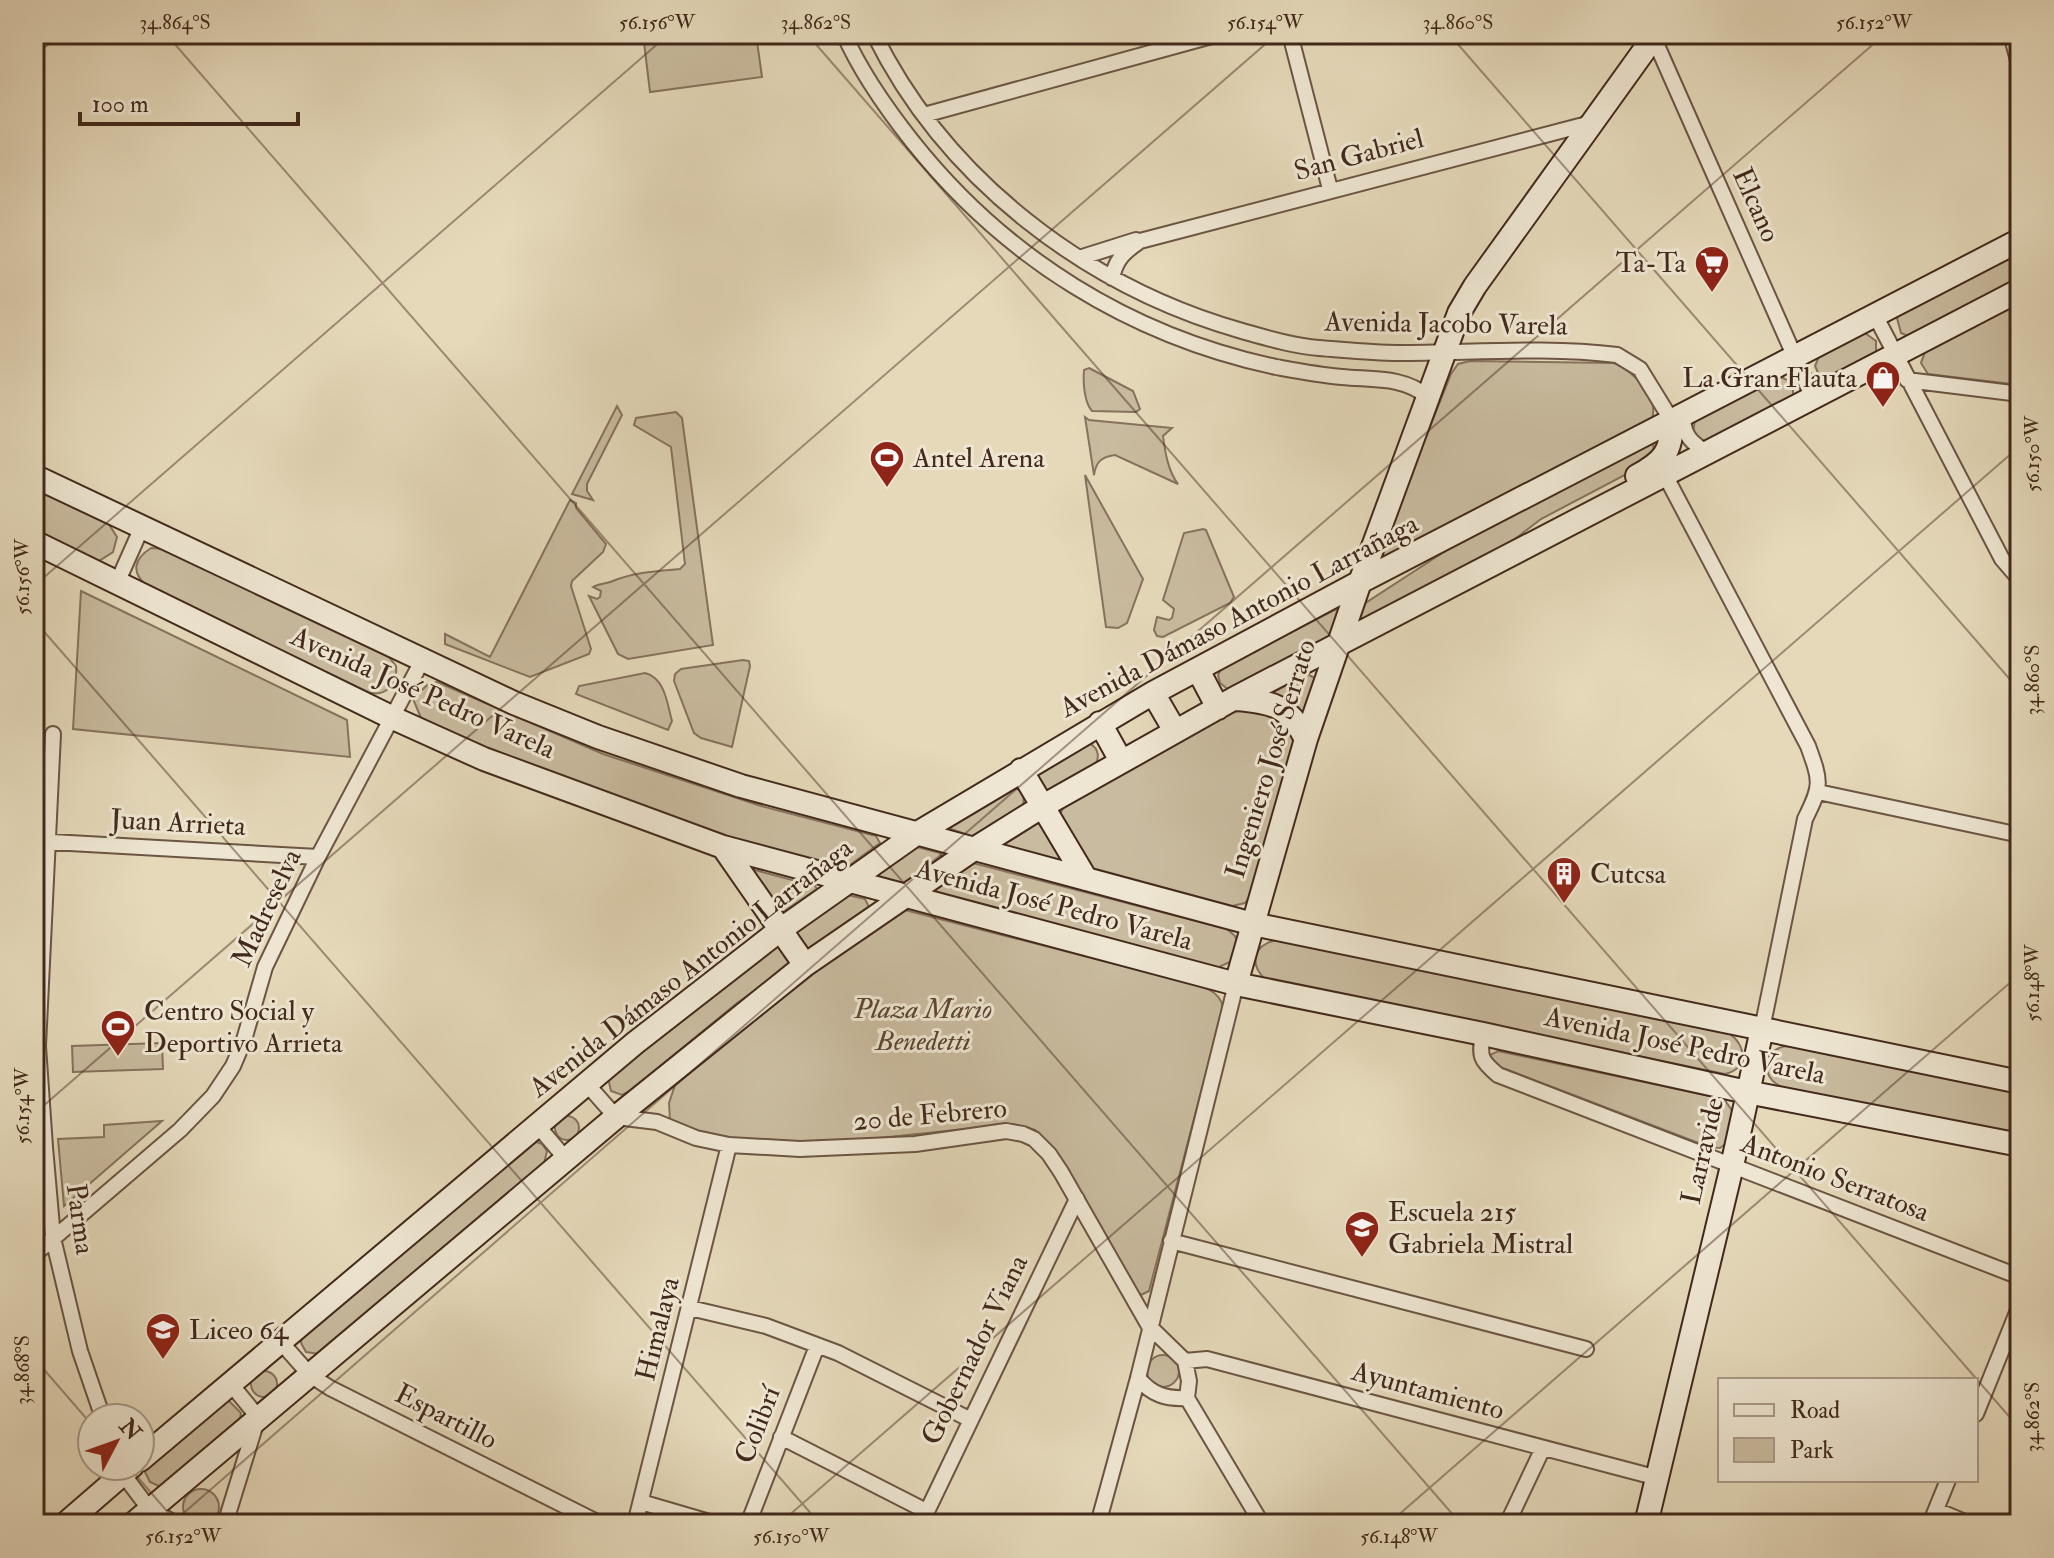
<svg xmlns="http://www.w3.org/2000/svg" width="2054" height="1558" font-family="'IM FELL Double Pica',serif">
  <rect width="100%" height="100%" fill="#e5d9ba"/>
  <filter id="stains"><feTurbulence type="fractalNoise" baseFrequency=".0025" numOctaves="4"/><feColorMatrix values="0 0 0 0 .2 0 0 0 0 .09 0 0 0 0 .02 0 0 0 .5 -.17"/></filter>
  <radialGradient id="worn" r=".72"><stop offset=".6" stop-color="#630" stop-opacity="0"/><stop offset="1" stop-color="#630" stop-opacity=".3"/></radialGradient>
  <path fill="#c9bb9f" stroke="#86725d" stroke-width="2" d="M 643,34 L 756,34 L 762,77 L 650,92 Z
    M 2020,251 L 2020,279 L 1920,333 L 1908,336 L 1901,333 L 1897,318 L 1902,311 Z
    M 2020,302 L 2020,385 L 1928,374 L 1921,363 L 1925,352 Z
    M 1865,333 L 1876,341 L 1876,353 L 1826,379 L 1819,375 L 1815,366 L 1820,354 Z
    M 1470,361 L 1614,363 C 1633,370 1663,401 1650,422 L 1381,561 L 1378,558 L 1451,374 L 1458,364 Z
    M 1089,368 L 1133,391 L 1140,409 L 1136,412 L 1092,411 C 1084,402 1083,382 1084,370 Z
    M 1781,377 L 1793,383 L 1793,396 L 1708,441 L 1702,441 L 1693,432 L 1695,420 Z
    M 617,406 L 622,415 L 587,484 L 587,491 L 593,500 L 572,494 Z
    M 676,412 L 682,418 L 713,645 L 628,659 L 618,654 L 589,596 L 597,599 L 600,597 L 601,591 L 593,587 C 600,583 606,584 613,581 C 634,572 657,571 680,569 L 685,564 L 671,447 L 634,425 L 636,418 Z
    M 1085,417 L 1089,420 L 1172,428 L 1163,436 C 1165,452 1168,471 1178,484 L 1115,455 C 1101,457 1096,462 1094,475 Z
    M 1648,444 L 1653,444 L 1654,451 L 1642,466 L 1541,519 L 1502,549 L 1360,622 L 1358,621 L 1364,604 L 1447,550 Z
    M 1085,475 L 1143,579 L 1127,623 L 1118,628 L 1106,627 Z
    M 34,487 L 108,523 L 117,537 L 113,552 L 99,561 L 92,561 L 34,533 Z
    M 570,500 L 576,503 L 576,508 L 606,544 L 603,552 L 572,581 L 571,586 L 591,649 L 589,654 L 530,677 L 445,644 L 445,634 L 490,657 Z
    M 1203,529 L 1206,530 L 1234,597 L 1230,603 L 1163,637 L 1157,636 L 1154,630 L 1157,617 L 1169,620 L 1172,618 L 1174,609 L 1163,600 L 1184,533 Z
    M 151,548 L 164,549 L 389,657 L 396,666 C 398,683 386,698 368,692 L 146,585 C 131,572 134,559 151,548 Z
    M 81,591 L 347,720 L 350,757 L 73,729 Z
    M 1342,606 L 1332,637 L 1229,690 L 1220,683 L 1218,675 L 1221,669 Z
    M 743,660 L 749,661 L 750,666 L 732,747 L 701,738 L 694,733 L 674,681 L 675,674 L 681,669 Z
    M 645,673 C 665,678 667,703 672,721 L 668,730 L 576,694 L 579,686 Z
    M 1307,674 L 1315,678 L 1303,721 L 1270,694 Z
    M 437,682 L 603,754 L 761,806 L 876,836 L 880,843 L 843,870 L 672,821 L 480,746 L 421,718 L 413,699 L 427,685 Z
    M 1258,708 C 1280,721 1296,723 1293,753 L 1251,895 L 1245,903 L 1232,906 L 1092,868 L 1060,814 L 1063,808 L 1233,712 Z
    M 1087,743 C 1097,745 1101,756 1095,765 L 1046,794 L 1032,772 Z
    M 1010,787 L 1020,790 L 1024,795 L 1023,806 L 973,837 L 951,829 L 952,822 Z
    M 1037,823 L 1041,824 L 1062,859 L 1060,860 L 1003,845 Z
    M 917,847 L 940,853 L 943,858 L 902,885 L 876,878 L 875,876 Z
    M 973,863 L 1227,929 L 1235,936 L 1238,944 L 1232,961 L 1217,968 L 936,894 L 936,887 Z
    M 751,869 L 815,886 L 817,889 L 780,914 Z
    M 848,895 L 865,899 L 869,907 L 867,910 L 811,949 C 801,947 796,943 796,932 Z
    M 905,910 L 1173,979 C 1191,984 1220,986 1223,1008 L 1149,1291 L 1141,1295 L 1136,1291 L 1051,1147 L 1035,1130 L 1013,1124 L 831,1143 L 730,1139 L 705,1134 L 670,1121 L 669,1103 L 676,1082 L 764,1007 L 898,912 Z
    M 1278,940 L 1730,1034 C 1747,1046 1748,1069 1725,1074 L 1265,979 C 1248,963 1255,943 1278,940 Z
    M 777,943 L 791,961 L 790,966 L 737,1003 L 630,1091 L 622,1095 L 611,1091 L 608,1078 Z
    M 162,1043 L 163,1069 L 73,1072 L 72,1046 Z
    M 1788,1046 L 2020,1093 L 2020,1135 L 1782,1087 C 1759,1077 1762,1048 1788,1046 Z
    M 1498,1051 L 1724,1099 L 1733,1112 L 1728,1142 L 1720,1148 L 1709,1147 L 1495,1065 L 1490,1059 L 1490,1055 Z
    M555 1128a12 12 0 1 1 24 0a12 12 0 1 1-24 0Z
    M 162,1121 L 64,1206 L 58,1139 L 104,1137 L 104,1125 Z
    M 534,1141 L 542,1144 L 547,1151 L 544,1164 L 319,1354 L 306,1352 L 301,1343 L 302,1337 Z
    M1147 1371a16 16 0 1 1 32 0a16 16 0 1 1-32 0Z
    M251 1384a13 13 0 1 1 26 0a13 13 0 1 1-26 0Z
    M 229,1401 L 241,1413 L 239,1424 L 161,1487 L 150,1482 L 145,1472 L 147,1467 L 224,1402 Z
    M183 1507a18 18 0 1 1 36 0a18 18 0 1 1-36 0Z"/>
  <g fill="none" stroke-linecap="round" stroke-linejoin="round">
    <defs>
      <path id="street" d="M 844,34 C 861,73 886,108 912,141 C 1004,257 1130,336 1276,367 C 1298,371 1319,375 1342,377 C 1372,380 1403,376 1428,397
        M 874,34 C 946,180 1087,287 1242,331 C 1267,338 1293,346 1319,348 C 1345,350 1372,353 1398,353 C 1470,353 1545,346 1617,355 L 1640,369 L 1672,421
        M 1290,34 L 1330,189
        M 1652,34 L 1813,398
        M 2011,34 L 2020,68
        M 924,115 L 1219,34
        M 1079,258 L 1136,240
        M 1112,278 C 1116,259 1124,252 1140,241 L 1591,123
        M 1875,315 L 2002,559 L 2020,580
        M 1907,380 L 2020,394
        M 1684,415 C 1681,434 1693,445 1709,453
        M 1665,475 L 1808,746 C 1821,782 1822,785 1805,819 L 1762,1029
        M 117,583 L 142,527
        M 53,734 L 38,1046 L 45,1147 L 53,1238 L 80,1351 L 103,1418
        M 1818,792 L 2020,835
        M 34,841 L 318,857
        M 1483,1034 C 1479,1056 1480,1060 1498,1075 L 2020,1277
        M 586,1083 L 616,1117 L 657,1122 L 696,1138 L 729,1145 L 800,1149 L 915,1144 L 1006,1131 L 1023,1134 L 1034,1139 L 1049,1154 L 1061,1172 L 1149,1326 L 1185,1361 L 1189,1381 L 1187,1398 L 1262,1524
        M 537,1125 L 566,1159
        M 1171,1241 L 1586,1349
        M 34,1255 L 180,1130 L 213,1096 L 233,1066 L 244,1040 L 265,967 L 318,857 L 422,661
        M 690,1308 L 766,1326 L 838,1353 L 971,1420
        M 280,1341 L 310,1375 L 330,1388 L 601,1524
        M 1185,1361 L 1207,1359 L 1658,1478
        M 1138,1378 C 1152,1395 1166,1399 1187,1398
        M 1976,1414 L 2020,1305
        M 781,1437 L 926,1511
        M 120,1470 L 150,1510 L 177,1524
        M 641,1502 L 716,1524
        M 1936,1510 L 1970,1524
        M 225,1524 L 258,1417 L 230,1383
        M 635,1524 L 729,1145
        M 748,1524 L 817,1346
        M 921,1524 L 1077,1199
        M 1098,1524 L 1138,1378 L 1236,984
        M 1507,1524 L 1543,1448
        M 1930,1524 L 1948,1480"/>
      <path id="secondary" d="M 34,476 L 514,703 L 598,737 L 741,786 L 1253,924 L 2020,1082
        M 1637,476 C 1663,462 1672,452 1672,421
        M 34,542 L 393,718 L 484,759 L 723,847 L 1236,984 L 1483,1034 L 1747,1092 L 2020,1145
        M 1198,670 L 1218,708
        M 1153,693 L 1175,731
        M 1236,699 C 1271,702 1289,705 1306,739
        M 1100,723 L 1121,761
        M 1021,770 L 1086,879
        M 723,847 L 805,965
        M 1236,984 L 1306,739 L 1360,582 L 1459,313 L 1475,286 L 1656,34
        M 140,1460 L 635,1043 L 780,930 L 916,834 L 1153,693 L 1360,582 L 2020,240
        M 65,1524 L 132,1466
        M 133,1524 L 616,1117 L 805,965 L 974,849 L 1043,806 L 1235,698 L 2020,290
        M 1646,1524 L 1732,1166 L 1762,1029"/>
    </defs>
    <use href="#street" stroke="#6b5543" stroke-width="18"/>
    <use href="#secondary" stroke="#42291b" stroke-width="26"/>
    <use href="#street" stroke="#eee6d2" stroke-width="14"/>
    <use href="#secondary" stroke="#eee6d2" stroke-width="22"/>
  </g>
  <path fill="none" stroke="#42291b" stroke-width="2" stroke-opacity="0.45" d="M 166,34 L 1461,1524M 807,34 L 2020,1429M 1449,34 L 2020,691M 34,57 L 60,34M 34,586 L 669,34M 34,620 L 820,1524M 34,1114 L 1277,34M 34,1358 L 92,1425M 128,1466 L 178,1524M 171,1524 L 1885,34M 779,1524 L 2020,446M 1388,1524 L 2020,974M 1996,1524 L 2020,1503"/>
  <defs>
    <symbol id="supermarket-pin" viewBox="-11 -11 22 30"><path d="M0 17L-7.5 6A9.5 9.5 0 1 1 7.5 6Z" fill="#8f2418" stroke="#eee6d2"/><path d="M-6-5.5h2.5l.6 2H6L4.5 2H-2.5L-4.4-4H-6ZM-1.5 3.2a1.3 1.3 0 1 0 .1 0ZM3 3.2a1.3 1.3 0 1 0 .1 0Z" fill="#fff"/></symbol>
    <symbol id="shop-pin" viewBox="-11 -11 22 30"><path d="M0 17L-7.5 6A9.5 9.5 0 1 1 7.5 6Z" fill="#8f2418" stroke="#eee6d2"/><path d="M-5-2.5h2.3a2.7 3.5 0 0 1 5.4 0H5L5.5 6h-11ZM-1.5-2.5h3a1.5 2.3 0 0 0-3 0Z" fill="#fff"/></symbol>
    <symbol id="stadium-pin" viewBox="-11 -11 22 30"><path d="M0 17L-7.5 6A9.5 9.5 0 1 1 7.5 6Z" fill="#8f2418" stroke="#eee6d2"/><path d="M0-5a6.5 5 0 1 0 0 10a6.5 5 0 1 0 0-10ZM-3.5-1.8h7v3.6h-7Z" fill="#fff"/></symbol>
    <symbol id="building-pin" viewBox="-11 -11 22 30"><path d="M0 17L-7.5 6A9.5 9.5 0 1 1 7.5 6Z" fill="#8f2418" stroke="#eee6d2"/><path d="M-4-6H4V6H1V3H-1V6H-4ZM-2.5-4.3h1.7v1.8h-1.7ZM.8-4.3h1.7v1.8H.8ZM-2.5-1h1.7V.8h-1.7ZM.8-1h1.7V.8H.8Z" fill="#fff"/></symbol>
    <symbol id="school-pin" viewBox="-11 -11 22 30"><path d="M0 17L-7.5 6A9.5 9.5 0 1 1 7.5 6Z" fill="#8f2418" stroke="#eee6d2"/><path d="M0-5L7-2L0 1L-7-2ZM-4 1L0 2.5L4 1V4Q0 6-4 4Z" fill="#fff"/></symbol>
  </defs>
  <g fill-rule="evenodd">
    <use href="#supermarket-pin" x="1692" y="243" width="40" height="54"/>
    <use href="#shop-pin" x="1863" y="358" width="40" height="54"/>
    <use href="#stadium-pin" x="867" y="438" width="40" height="54"/>
    <use href="#building-pin" x="1544" y="854" width="40" height="54"/>
    <use href="#stadium-pin" x="98" y="1007" width="40" height="54"/>
    <use href="#school-pin" x="1342" y="1208" width="40" height="54"/>
    <use href="#school-pin" x="143" y="1310" width="40" height="54"/>
  </g>
  <g text-anchor="middle" dominant-baseline="central" stroke-width="6" stroke-linejoin="round" paint-order="stroke">
    <g font-size="28" fill="#42291b" stroke="#eee6d2">
      <text transform="translate(1359 155) rotate(-15)">San Gabriel</text>
      <text transform="translate(1756 205) rotate(66)">Elcano</text>
      <text transform="translate(1446 324) rotate(1)">Avenida Jacobo Varela</text>
      <text transform="translate(1239 616) rotate(-28)">Avenida Dámaso Antonio Larrañaga</text>
      <text transform="translate(423 693) rotate(24)">Avenida José Pedro Varela</text>
      <text transform="translate(1271 759) rotate(-73)">Ingeniero José Serrato</text>
      <text transform="translate(178 823) rotate(3)">Juan Arrieta</text>
      <text transform="translate(1054 905) rotate(15)">Avenida José Pedro Varela</text>
      <text transform="translate(267 908) rotate(-65)">Madreselva</text>
      <text transform="translate(691 968) rotate(-38)">Avenida Dámaso Antonio Larrañaga</text>
      <text transform="translate(1685 1046) rotate(12)">Avenida José Pedro Varela</text>
      <text transform="translate(930 1115) rotate(-5)">20 de Febrero</text>
      <text transform="translate(1703 1151) rotate(-77)">Larravide</text>
      <text transform="translate(1835 1178) rotate(21)">Antonio Serratosa</text>
      <text transform="translate(80 1219) rotate(82)">Parma</text>
      <text transform="translate(658 1329) rotate(-76)">Himalaya</text>
      <text transform="translate(975 1350) rotate(-64)">Gobernador Viana</text>
      <text transform="translate(1428 1391) rotate(15)">Ayuntamiento</text>
      <text transform="translate(446 1417) rotate(27)">Espartillo</text>
      <text transform="translate(758 1425) rotate(-69)">Colibrí</text>
    </g>
    <g font-size="28" fill="#42291b" stroke="#eee6d2" text-anchor="start">
      <text x="1686" y="263" text-anchor="end">Ta-Ta</text>
      <text x="1857" y="378" text-anchor="end">La Gran Flauta</text>
      <text x="913" y="458">Antel Arena</text>
      <text x="1590" y="874">Cutcsa</text>
      <text x="144" y="1011">Centro Social y<tspan x="144" dy="32">Deportivo Arrieta</tspan></text>
      <text x="1388" y="1212">Escuela 215<tspan x="1388" dy="32">Gabriela Mistral</tspan></text>
      <text x="189" y="1330">Liceo 64</text>
    </g>
    <g font-size="28" font-style="italic" fill="#5d4635" stroke="#eee6d2">
      <text x="923" y="1009">Plaza Mario<tspan x="923" dy="32">Benedetti</tspan></text>
    </g>
  </g>
  <rect width="2054" height="1558" fill="none" stroke="#e5d9ba" stroke-width="88"/>
  <rect x="1718" y="1378" width="260" height="104" fill="#eee6d2" stroke="#a99a89" stroke-width="2"/>
  <rect x="1734" y="1404" width="40" height="12" fill="#eee6d2" stroke="#a99a89" stroke-width="2"/>
  <text x="1790" y="1418" font-size="24" fill="#42291b">Road</text>
  <rect x="1734" y="1438" width="40" height="24" fill="#c9bb9f" stroke="#a99a89" stroke-width="2"/>
  <text x="1790" y="1458" font-size="24" fill="#42291b">Park</text>
  <g transform="translate(116 1442) rotate(49)"><circle r="38" fill="#eee6d2" stroke="#a99a89" stroke-width="2"/>
  <path d="M0-6L14 30L0 20L-14 30Z" fill="#8f2418"/>
  <text y="-12" font-size="22" font-weight="bold" text-anchor="middle" fill="#42291b">N</text>
  </g>
  <path d="M80 112v12h218v-12" fill="none" stroke="#42291b" stroke-width="4"/>
  <text x="92" y="112" font-size="24" fill="#42291b" stroke="#eee6d2" stroke-width="6" paint-order="stroke">100 m</text>
  <rect x="44" y="44" width="1966" height="1470" fill="none" stroke="#42291b" stroke-width="3"/>
  <g font-size="20" text-anchor="middle" fill="#42291b">
    <text x="175" y="29">34.864°S</text>
    <text x="657" y="29">56.156°W</text>
    <text x="816" y="29">34.862°S</text>
    <text x="1265" y="29">56.154°W</text>
    <text x="1458" y="29">34.860°S</text>
    <text x="1874" y="29">56.152°W</text>
    <text transform="translate(2032 454) rotate(-90)" y="7">56.150°W</text>
    <text transform="translate(22 577) rotate(-90)" y="7">56.156°W</text>
    <text transform="translate(2032 680) rotate(-90)" y="7">34.860°S</text>
    <text transform="translate(2032 983) rotate(-90)" y="7">56.148°W</text>
    <text transform="translate(22 1106) rotate(-90)" y="7">56.154°W</text>
    <text transform="translate(22 1370) rotate(-90)" y="7">34.868°S</text>
    <text transform="translate(2032 1417) rotate(-90)" y="7">34.862°S</text>
    <text x="183" y="1543">56.152°W</text>
    <text x="791" y="1543">56.150°W</text>
    <text x="1399" y="1543">56.148°W</text>
  </g>
  <rect width="100%" height="100%" filter="url(#stains)"/>
  <rect width="100%" height="100%" fill="url(#worn)"/>
</svg>
